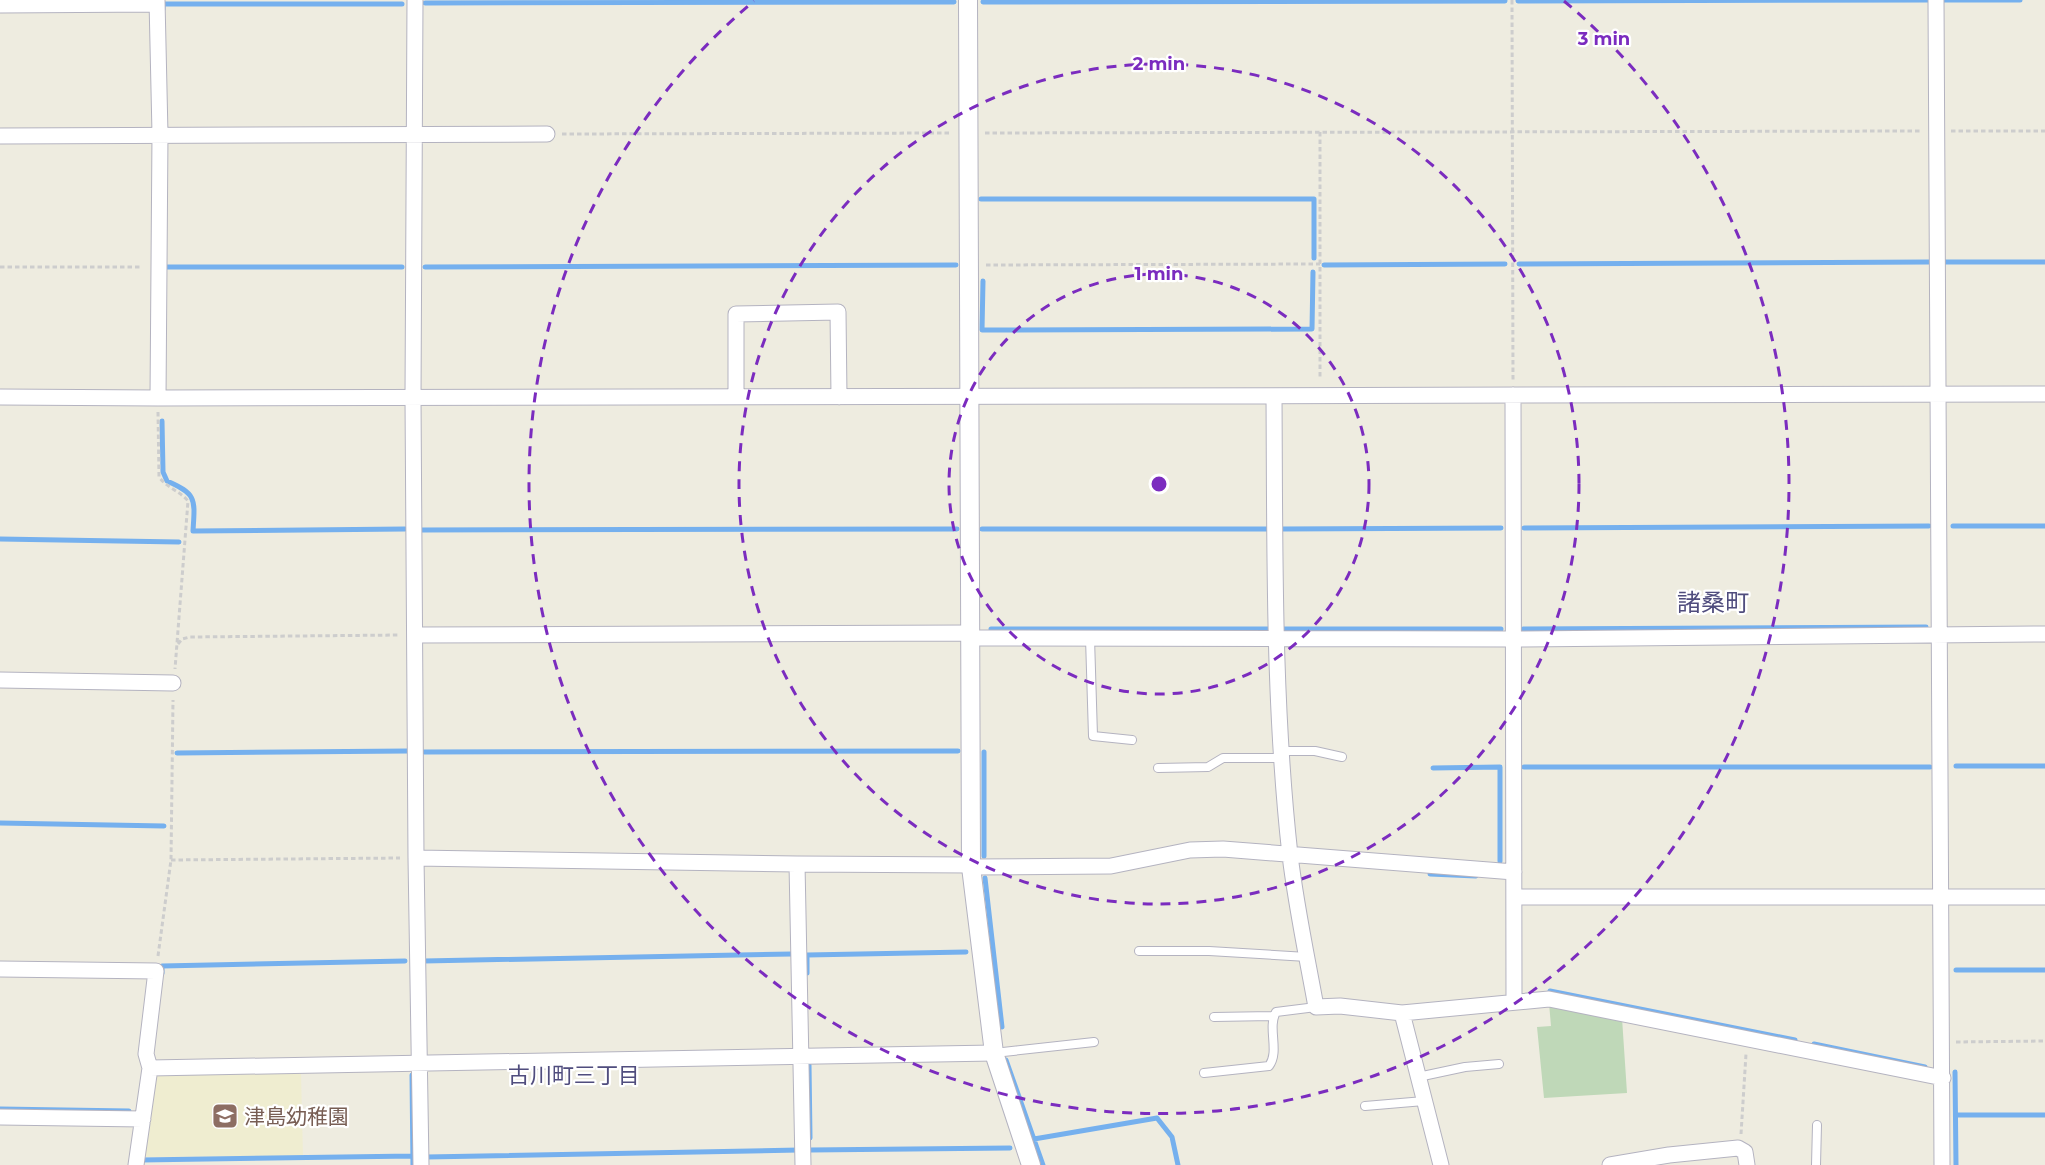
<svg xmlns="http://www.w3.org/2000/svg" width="2045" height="1165" font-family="Montserrat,'Noto Sans JP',sans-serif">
  <rect width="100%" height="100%" fill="#eeece0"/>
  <path fill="#efedd0" d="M 301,1072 L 303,1156 L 142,1157 L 153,1076 Z"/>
  <path fill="#bfd8b8" d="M 1549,1003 L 1622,1018 L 1627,1093 L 1544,1098 L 1537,1027 L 1551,1026 Z"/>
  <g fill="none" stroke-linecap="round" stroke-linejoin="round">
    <path stroke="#75b0ee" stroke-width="5" d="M 1944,0 L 2020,0
      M 1518,1 L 1931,0
      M 983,2 L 1505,1
      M 425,3 L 954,2
      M 163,9 L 163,4 L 402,4
      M 981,199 L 1314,199 L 1314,258
      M 1944,262 L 2045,262
      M 1519,264 L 1929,262
      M 1324,265 L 1505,264
      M 164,267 L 402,267
      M 425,267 L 956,265
      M 983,281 L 982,330 L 1312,329 L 1313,272
      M 162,421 L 163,472 L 167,481 C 197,494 195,499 193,531 L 405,529
      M 1953,526 L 2045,526
      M 1524,528 L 1929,526
      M 982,529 L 1269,529
      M 1281,529 L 1501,528
      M 421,530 L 957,529
      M 0,539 L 179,542
      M 991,629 L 1269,629
      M 1283,629 L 1501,629
      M 1523,629 L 1926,627
      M 424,752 L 958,751
      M 984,752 L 984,856
      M 177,753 L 408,751
      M 1956,766 L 2045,766
      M 1524,767 L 1930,767
      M 1433,768 L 1500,767 L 1500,861
      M 0,823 L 164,826
      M 1430,874 L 1476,876
      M 985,878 L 1002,1027
      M 424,961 L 792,954
      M 1956,970 L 2045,970
      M 162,973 L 162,966 L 405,961
      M 807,973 L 807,955 L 966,952
      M 1550,991 L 1795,1040
      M 1814,1044 L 1925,1067
      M 1006,1060 L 1043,1165
      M 809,1065 L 810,1138
      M 1955,1072 L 1956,1165
      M 412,1075 L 413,1165
      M 0,1109 L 129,1111
      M 1956,1115 L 2045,1115
      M 1034,1139 L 1157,1118 L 1172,1137 L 1178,1165
      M 810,1150 L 1010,1148
      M 426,1157 L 799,1150
      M 141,1163 L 141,1160 L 413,1156"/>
    <defs>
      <path id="service" d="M 1090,638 L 1093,736 L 1132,740
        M 1283,751 L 1315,751 L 1342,757
        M 1158,768 L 1208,767 L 1223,758 L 1283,758
        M 1139,951 L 1209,951 L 1307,957
        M 1214,1017 L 1274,1016
        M 994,1053 L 1094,1042
        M 1204,1073 L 1269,1066 C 1280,1051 1267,1028 1276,1012 L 1316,1007
        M 1418,1077 L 1465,1067 L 1499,1064
        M 1365,1106 L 1424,1101
        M 1816,1165 L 1817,1125"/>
      <path id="minor" d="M 157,0 L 160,134 L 158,398
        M 415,0 L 413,398 L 416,858 L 421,1165
        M 1936,0 L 1942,1165
        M 0,5 L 157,4
        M 0,136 L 547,134
        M 1513,395 L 1514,1001
        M 1274,396 C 1275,549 1273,702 1290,855 C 1296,906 1307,957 1316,1007 L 1340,1006 L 1402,1013 L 1441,1165
        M 0,397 L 158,398 L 2045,394
        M 736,397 L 736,314 L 838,312 L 839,397
        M 416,635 L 969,633
        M 969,638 L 1513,639 L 2045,634
        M 0,680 L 173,683
        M 416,858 L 797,864 L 971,865
        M 797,864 L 803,1165
        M 971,867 L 1111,866 L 1190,850 L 1223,849 L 1514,872
        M 1514,897 L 2045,897
        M 0,969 L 156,971 L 146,1054 L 150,1068 L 136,1165
        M 1402,1013 L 1549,999 L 1943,1078
        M 150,1068 L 994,1053
        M 0,1117 L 143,1119
        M 1610,1165 L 1669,1155 L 1738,1148 L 1745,1152 L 1747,1165"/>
      <path id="tertiary" d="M 968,0 L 971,867 L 994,1053 L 1031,1165"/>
    </defs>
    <use href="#service" stroke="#b4b3c0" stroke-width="10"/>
    <use href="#minor" stroke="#b4b3c0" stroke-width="17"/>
    <use href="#tertiary" stroke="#b4b3c0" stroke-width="20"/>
    <path stroke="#cdcdcd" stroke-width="3" stroke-dasharray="4.5 3" stroke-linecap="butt" d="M 1512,0 L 1513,381
      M 1951,131 L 2045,131
      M 1320,132 L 1320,379
      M 985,133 L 1920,131
      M 562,134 L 951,133
      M 986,265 L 1320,264
      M 0,267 L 142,267
      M 158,412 L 159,477 C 167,488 180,491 188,501 L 175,669
      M 178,644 L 182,639 L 190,637 L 400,635
      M 171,860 L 400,858
      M 158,956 L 171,860 L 173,700
      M 1956,1042 L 2045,1041
      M 1741,1134 L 1746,1054"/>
    <use href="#service" stroke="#fff" stroke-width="8"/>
    <use href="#minor" stroke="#fff" stroke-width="15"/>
    <use href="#tertiary" stroke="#fff" stroke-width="18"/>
  </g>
  <g fill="none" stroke="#7b2cbf" stroke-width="3" stroke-dasharray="10 8">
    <circle cx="1159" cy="484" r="210"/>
    <circle cx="1159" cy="484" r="420"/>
    <path d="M1564 1A630 630 0 1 1 754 1"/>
  </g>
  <defs>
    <symbol id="school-square" viewBox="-11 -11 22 22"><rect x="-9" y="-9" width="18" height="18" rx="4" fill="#8d6e63" stroke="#fff"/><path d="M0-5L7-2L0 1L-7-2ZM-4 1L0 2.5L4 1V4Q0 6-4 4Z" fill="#fff"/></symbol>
  </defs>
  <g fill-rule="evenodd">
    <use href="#school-square" x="210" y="1101" width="30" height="30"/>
  </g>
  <g text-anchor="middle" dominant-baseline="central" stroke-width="4.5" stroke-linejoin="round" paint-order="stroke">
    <g font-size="21" fill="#785e54" stroke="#fff" text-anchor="start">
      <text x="244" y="1116">津島幼稚園</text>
    </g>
    <g font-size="22" fill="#504d7e" stroke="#fff">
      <text x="574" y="1075">古川町三丁目</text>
    </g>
    <g font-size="24" fill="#504d7e" stroke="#fff">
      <text x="1713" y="602">諸桑町</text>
    </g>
  </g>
  <circle cx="1159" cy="484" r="9" fill="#7b2cbf" stroke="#fff" stroke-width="3"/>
  <g font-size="18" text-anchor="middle" font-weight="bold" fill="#7b2cbf" stroke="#fff" stroke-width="4.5" stroke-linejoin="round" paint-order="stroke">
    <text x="1604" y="45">3 min</text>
    <text x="1159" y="70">2 min</text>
    <text x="1159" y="280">1 min</text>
  </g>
</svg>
